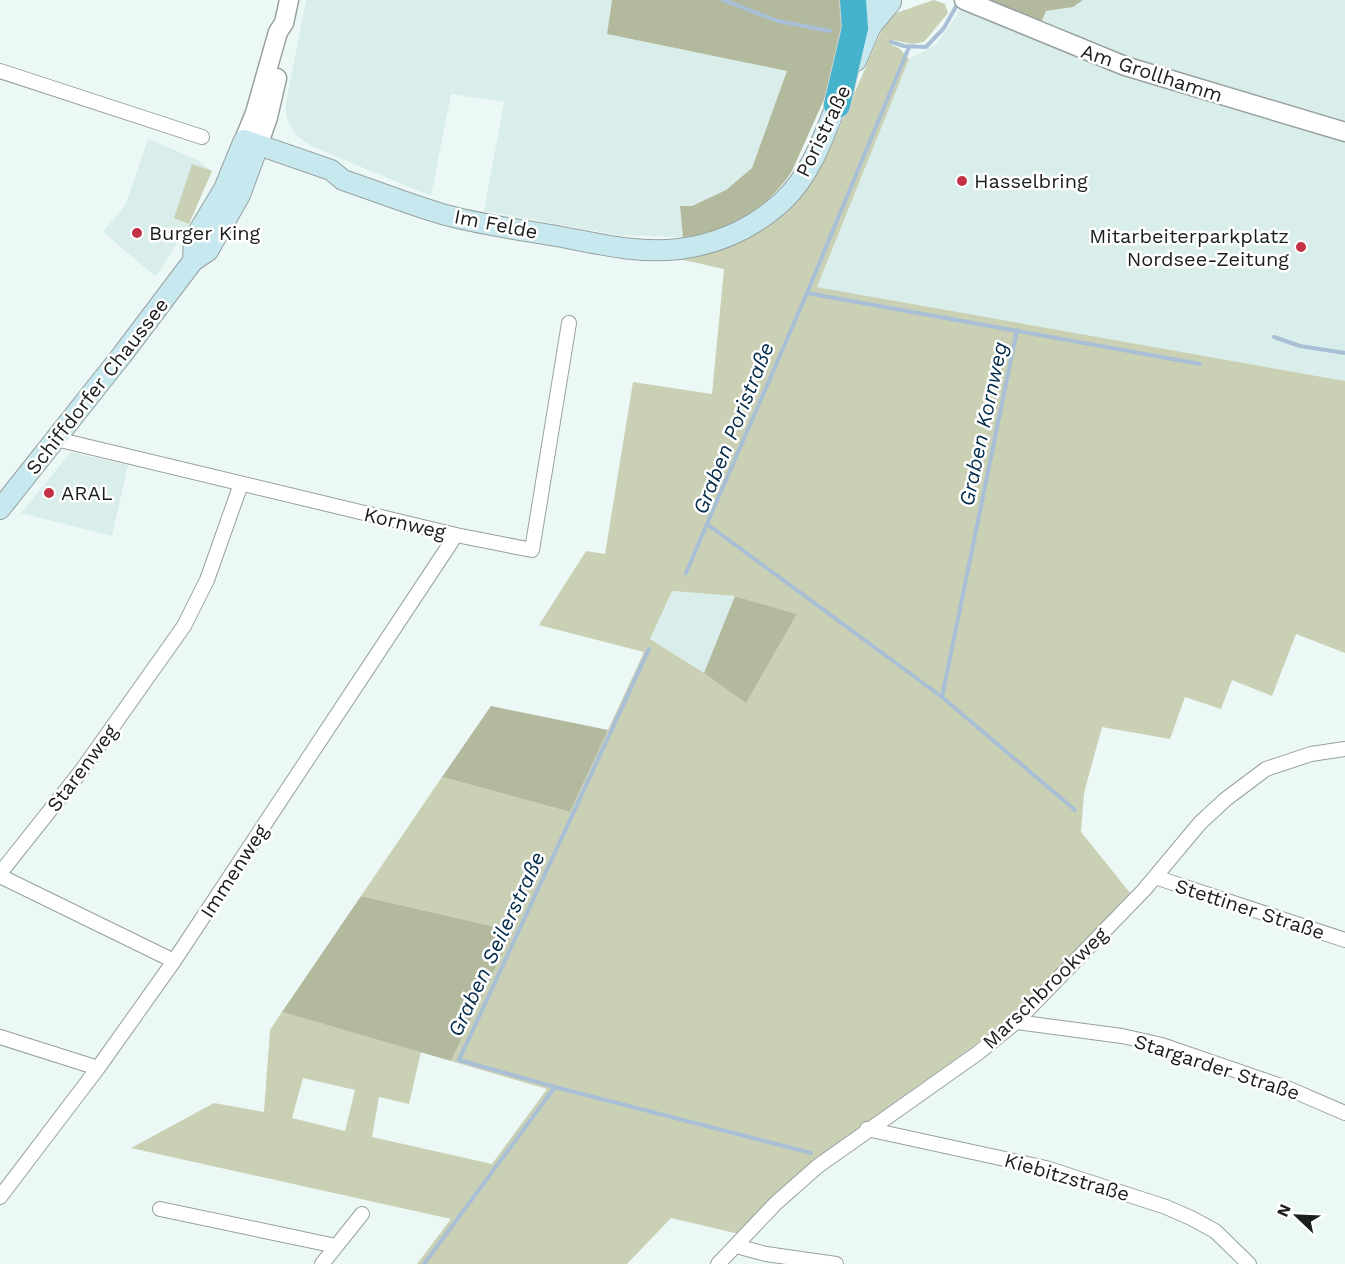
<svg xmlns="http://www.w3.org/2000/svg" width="1345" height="1264" font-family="'Work Sans',sans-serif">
  <rect width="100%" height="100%" fill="#ecf8f6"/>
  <path fill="#d9eeea" d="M 306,0 L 612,0 L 607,34 L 788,71 L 752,168 L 726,190 L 692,206 L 680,206 L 683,237 L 618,235 L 484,211 L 504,102 L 451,94 L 431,196 L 311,146 L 298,137 L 290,126 L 286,116 L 286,103 Z
    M 967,0 L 990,0 L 1041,23 L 1046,11 L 1072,7 L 1083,0 L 1345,0 L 1345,381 L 817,287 L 909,59 L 936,45 Z
    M 148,139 L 196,159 L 212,171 L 189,224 L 156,277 L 103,232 L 126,204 Z
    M 71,452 L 128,465 L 112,536 L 21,513 Z
    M 672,591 L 735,596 L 704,673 L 650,639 Z"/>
  <path fill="#cad0b4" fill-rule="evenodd" d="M 934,0 L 945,4 L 948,13 L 924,42 L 912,44 L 893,40 L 891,45 L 899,48 L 909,59 L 817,287 L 1345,381 L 1345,653 L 1296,634 L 1272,696 L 1232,680 L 1221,709 L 1185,697 L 1170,739 L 1102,727 L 1084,793 L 1081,832 L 1131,894 L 1018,1010 L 971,1048 L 815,1159 L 773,1198 L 739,1234 L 671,1218 L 627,1264 L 417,1264 L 451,1219 L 131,1148 L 214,1103 L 264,1112 L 270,1030 L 282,1012 L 421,1052 L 409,1104 L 379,1097 L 372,1137 L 492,1164 L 547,1089 L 451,1061 L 513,931 L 361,896 L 442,777 L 570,812 L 644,652 L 539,625 L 586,551 L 605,554 L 633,382 L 712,394 L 724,269 L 679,259 L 732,245 L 758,232 L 809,184 L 830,149 L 884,25 L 896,13 ZM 672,591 L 735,596 L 797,614 L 746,702 L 704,673 L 650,639 ZM 303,1078 L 355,1090 L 345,1131 L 292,1118 Z
    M 192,164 L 212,171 L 189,224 L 174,218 Z"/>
  <path fill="#b3b99c" d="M 612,0 L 845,0 L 847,6 L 835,75 L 792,171 C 770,206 725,236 683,237 L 680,206 L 692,206 L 726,190 L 752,168 L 787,71 L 607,34 Z
    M 990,0 L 1083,0 L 1073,7 L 1046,11 L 1041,23 Z
    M 735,596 L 797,614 L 746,703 L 704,673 Z
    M 491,706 L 608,730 L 570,812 L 442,777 Z
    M 361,896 L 513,931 L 451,1061 L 282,1012 Z"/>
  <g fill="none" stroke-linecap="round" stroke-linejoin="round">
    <path stroke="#a8bfd6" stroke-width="4" d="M 723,0 L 778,21 L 830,31
      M 891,42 L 904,46 L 926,47 L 944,28 L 958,3
      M 909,47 L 807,293 L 707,524 L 942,697 L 1075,810
      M 807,293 L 1200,364
      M 1274,337 L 1300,346 L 1345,353
      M 686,573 L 707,524
      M 942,697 L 1017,330
      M 555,1087 L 811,1153
      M 424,1264 L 555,1087 L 459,1060 L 649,649"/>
    <defs>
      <path id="minor" d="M 0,71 L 202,137
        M 56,439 L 456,535 L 532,550 L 569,323
        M 1155,877 L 1345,940
        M 174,961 L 4,878 L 1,872 L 82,770 L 184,626 L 207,580 L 241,484
        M 1016,1022 L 1122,1036 L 1162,1045 L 1287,1088 L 1345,1113
        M 0,1037 L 98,1068
        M 867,1129 L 1046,1168 L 1166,1207 L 1191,1218 L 1215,1231 L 1249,1264
        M 0,1197 L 98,1068 L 174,961 L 456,535
        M 160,1209 L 336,1246
        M 736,1246 L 766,1254 L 836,1264
        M 322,1264 L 362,1214
        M 718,1264 L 776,1203 L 818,1166 L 978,1053 L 1016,1022 L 1144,890 L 1200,823 L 1226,799 L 1266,769 L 1311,754 L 1345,749"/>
      <path id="tertiary" d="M 964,0 L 1125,66 L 1345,132
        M 244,140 L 255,113 L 278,32 L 284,23 L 289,0
        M 258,146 L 268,117 L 277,78"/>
      <path id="secondary" d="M 871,26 L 891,2
        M 856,61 L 871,26 L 874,0
        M 193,261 L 194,239 L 224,189 L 244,140 L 331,170 L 343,180 C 376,191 408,204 442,214 C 481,225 522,230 562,237 C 599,244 640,254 679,249 C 719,244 754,228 784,200 C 813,172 826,130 841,93
        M 0,509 L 122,355 L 193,261 L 208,251 L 240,195 L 258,146"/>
      <path id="motorway" d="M 837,105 L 855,28 L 853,0"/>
    </defs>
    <use href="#minor" stroke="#97a19f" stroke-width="16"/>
    <use href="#tertiary" stroke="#97a19f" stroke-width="21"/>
    <use href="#secondary" stroke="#97a19f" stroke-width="22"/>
    <use href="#motorway" stroke="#d1d2d2" stroke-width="28"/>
    <use href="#minor" stroke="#fff" stroke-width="14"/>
    <use href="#tertiary" stroke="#fff" stroke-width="18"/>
    <use href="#secondary" stroke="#c7e8ef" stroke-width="20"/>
    <use href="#motorway" stroke="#45b3cb" stroke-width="26"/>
  </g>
  <g fill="#c23145" stroke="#fff" stroke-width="2">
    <circle cx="962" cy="181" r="6"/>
    <circle cx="137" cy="233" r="6"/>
    <circle cx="1301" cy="247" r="6"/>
    <circle cx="49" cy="493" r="6"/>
  </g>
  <g text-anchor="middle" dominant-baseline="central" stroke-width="5" stroke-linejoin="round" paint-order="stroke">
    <g font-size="20" fill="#1a1e1d" stroke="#fff">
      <text transform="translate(1152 73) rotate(18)">Am Grollhamm</text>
      <text transform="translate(823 131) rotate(-64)">Poristraße</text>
      <text transform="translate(496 224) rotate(11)">Im Felde</text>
      <text transform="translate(97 386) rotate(-52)">Schiffdorfer Chaussee</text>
      <text transform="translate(405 523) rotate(13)">Kornweg</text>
      <text transform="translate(82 768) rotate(-53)">Starenweg</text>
      <text transform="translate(234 871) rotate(-57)">Immenweg</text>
      <text transform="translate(1250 909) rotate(18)">Stettiner Straße</text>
      <text transform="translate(1045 988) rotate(-44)">Marschbrookweg</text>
      <text transform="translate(1217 1067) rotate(18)">Stargarder Straße</text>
      <text transform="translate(1067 1177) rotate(16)">Kiebitzstraße</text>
    </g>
    <g font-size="20" fill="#1a1e1d" stroke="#fff" text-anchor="start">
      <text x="974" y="181">Hasselbring</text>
      <text x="149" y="233">Burger King</text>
      <text x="1289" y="236" text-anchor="end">Mitarbeiterparkplatz<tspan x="1289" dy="23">Nordsee-Zeitung</tspan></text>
      <text x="61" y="493">ARAL</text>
    </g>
    <g font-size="21" font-style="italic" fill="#042c4b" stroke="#fff">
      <text transform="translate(983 424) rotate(-78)">Graben Kornweg</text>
      <text transform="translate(733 428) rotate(-68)">Graben Poristraße</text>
      <text transform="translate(496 944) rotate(-65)">Graben Seilerstraße</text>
    </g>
  </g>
  <g transform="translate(1297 1216) rotate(293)" stroke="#ffffff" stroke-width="4.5" paint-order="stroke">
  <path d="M0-4.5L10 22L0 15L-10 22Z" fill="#1a1e1d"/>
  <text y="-9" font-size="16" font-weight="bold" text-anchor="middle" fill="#1a1e1d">N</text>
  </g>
</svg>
